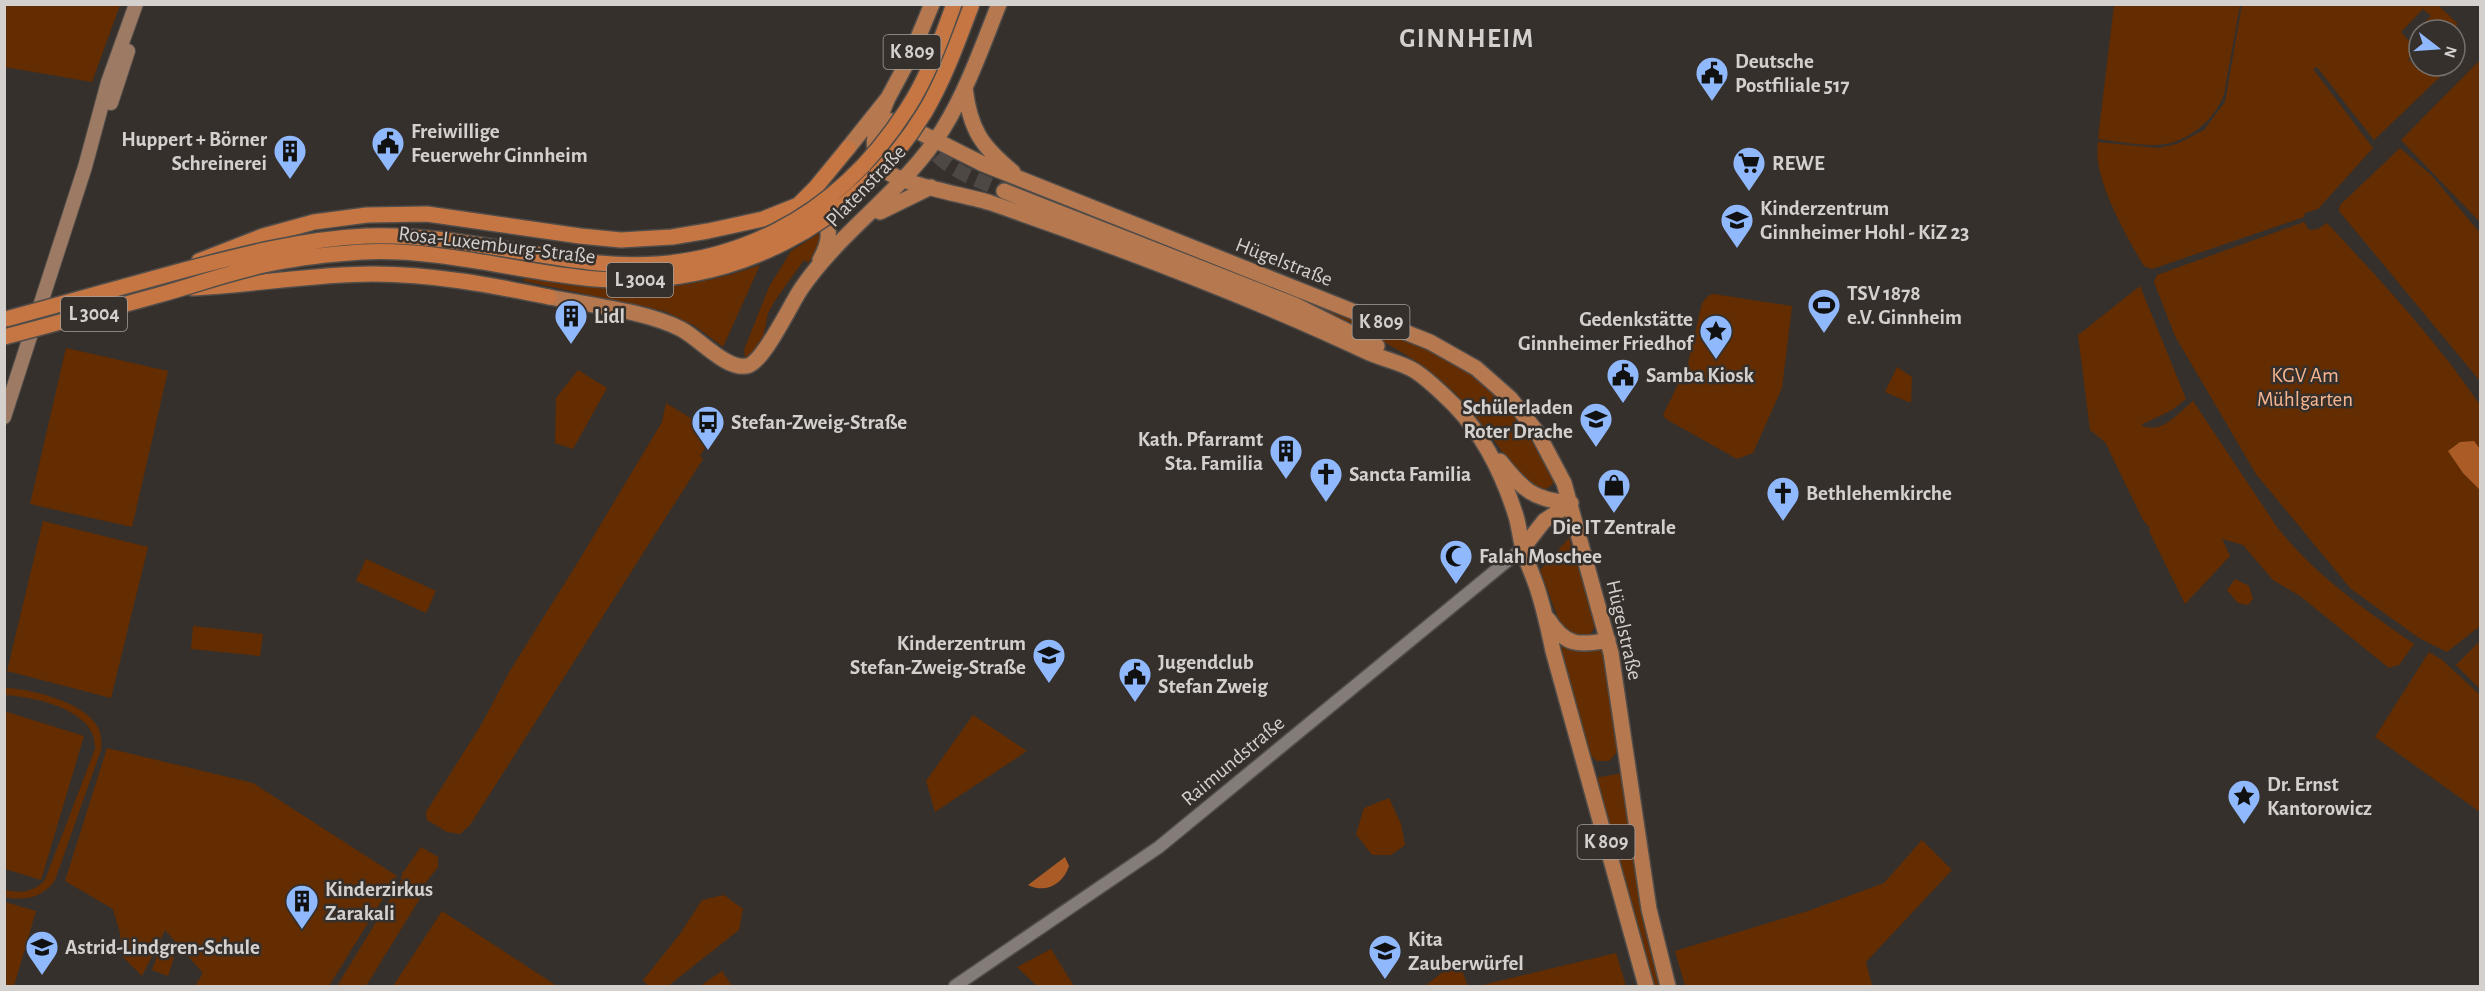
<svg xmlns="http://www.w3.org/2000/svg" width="2485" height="991" font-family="'Alegreya Sans',sans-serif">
  <rect width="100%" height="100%" fill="#36302c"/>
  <path fill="#632d01" d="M 4,5 L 120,5 L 92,82 L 5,67 Z
    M 2114,5 L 2240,5 L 2224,94 C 2214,122 2185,145 2154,145 C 2135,145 2116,141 2098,139 Z
    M 2242,5 L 2438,5 L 2457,23 L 2455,31 L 2424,30 L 2421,27 L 2431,16 L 2423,9 L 2401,32 L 2419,52 L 2419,61 L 2412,54 L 2408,59 L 2416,67 L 2419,65 L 2432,66 L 2441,76 L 2374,140 L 2317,67 L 2313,69 L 2373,148 L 2318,209 L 2305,213 L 2304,217 L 2152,269 L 2144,266 C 2127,237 2092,178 2098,142 L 2158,148 L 2177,144 L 2204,130 L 2225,102 Z
    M 2480,60 L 2480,222 L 2401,140 Z
    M 2400,148 L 2432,176 L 2480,233 L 2480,381 L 2339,211 L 2340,205 Z
    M 2304,222 L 2309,230 L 2318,229 L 2327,223 C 2381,281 2436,340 2480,405 L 2480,626 L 2447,652 L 2419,638 L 2351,589 L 2256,474 L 2175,336 L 2154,282 L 2157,275 Z
    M 823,231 L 818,249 L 808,263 L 804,260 L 776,299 L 768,313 L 761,347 L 745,358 L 744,350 L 769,287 L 791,251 Z
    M 760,265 L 723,347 L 695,326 L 664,311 L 524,281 L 524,277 C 612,292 673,296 760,265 Z
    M 2140,286 L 2186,399 L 2172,410 L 2141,425 C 2162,435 2177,414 2193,401 L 2277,527 C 2315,575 2364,609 2414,644 L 2399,665 L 2389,668 L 2300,596 L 2273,580 L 2243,545 L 2222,539 L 2230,556 L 2185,604 L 2149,531 L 2150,528 L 2143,520 L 2105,442 L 2090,430 L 2078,335 Z
    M 1714,294 L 1792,306 L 1782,388 L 1753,453 L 1737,459 L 1666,419 L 1663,415 L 1688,364 L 1702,303 L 1709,295 Z
    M 1293,298 L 1302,298 C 1365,322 1444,345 1494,391 C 1521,416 1539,450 1557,481 L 1546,489 C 1534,487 1525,480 1515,472 C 1509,467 1507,459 1503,453 C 1487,429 1466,402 1444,383 C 1401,345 1344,322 1293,298 Z
    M 66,348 L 168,371 L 132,527 L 30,504 Z
    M 1897,367 L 1912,377 L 1911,403 L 1885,392 Z
    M 578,370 L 607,388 L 573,449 L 555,443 L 556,398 Z
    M 666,403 L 700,424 L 704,419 L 710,423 L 715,431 L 700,456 L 703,459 L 470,825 L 460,834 L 447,832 L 427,820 L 426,812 L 481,725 L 511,669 L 578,562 L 662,422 Z
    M 43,521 L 148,547 L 111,698 L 7,671 Z
    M 1569,538 L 1595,621 C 1594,632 1591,636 1579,639 L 1562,629 L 1540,570 Z
    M 366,559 L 436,591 L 426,613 L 356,581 Z
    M 2235,579 L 2249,586 L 2253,599 L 2248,605 L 2238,603 L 2227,590 Z
    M 193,626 L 263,634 L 260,656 L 191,649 Z
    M 2480,641 L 2480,689 L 2456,665 Z
    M 1557,645 L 1577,651 L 1604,650 L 1619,750 L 1609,761 L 1597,761 L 1587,753 Z
    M 2429,652 L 2442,660 L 2480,695 L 2480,812 L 2375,737 Z
    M 5,688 C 29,688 81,702 95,723 C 101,731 102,740 101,750 L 55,880 C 43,898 24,901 5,897 L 5,890 C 21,893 33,893 45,880 L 95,749 C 98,710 35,697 5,695 Z
    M 4,711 L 84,736 L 41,880 L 5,869 Z
    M 973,715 L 1027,751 L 935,812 L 926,781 Z
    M 107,748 L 253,783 L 397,876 L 329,986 L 195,986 L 203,973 L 165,930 L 142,976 L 122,956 L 120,933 L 113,909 L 65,881 Z
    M 1624,773 L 1663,986 L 1651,986 L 1594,778 Z
    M 1389,798 L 1401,824 L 1405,845 L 1391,855 L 1372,855 L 1356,834 L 1364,808 Z
    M 1922,840 L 1952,870 L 1866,962 L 1872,986 L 1685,986 L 1675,951 L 1808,911 L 1884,883 Z
    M 421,847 L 438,857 L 438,867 L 424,885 L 427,887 L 366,986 L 337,986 L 401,881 L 402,874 Z
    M 724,895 L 743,909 L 739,930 L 668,986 L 648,986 L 643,980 L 680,934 L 702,900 Z
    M 5,902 L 36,911 L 14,986 L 5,986 Z
    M 442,911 L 557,986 L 393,986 Z
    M 160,948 L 175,954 L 168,976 L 152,970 Z
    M 1051,949 L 1074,986 L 1037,986 L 1017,967 Z
    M 1616,953 L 1626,986 L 1478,986 Z
    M 1458,960 L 1468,986 L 1425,986 Z
    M 722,971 L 732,986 L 700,986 Z"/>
  <path fill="#ab5c26" d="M 2474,441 L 2480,449 L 2480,490 L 2463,473 L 2448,451 L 2460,442 Z
    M 1065,857 L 1069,866 C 1063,884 1046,894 1028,885 Z"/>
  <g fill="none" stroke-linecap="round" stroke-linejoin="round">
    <path stroke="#4e4844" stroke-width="15" stroke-dasharray="15 8" stroke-linecap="butt" d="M 925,136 C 936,167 976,179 1004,191"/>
    <defs>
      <path id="tertiary" d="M 955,986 L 1159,847 L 1523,548"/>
      <path id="secondary" d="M 111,103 L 128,51
        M 4,417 L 85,167 L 108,82 L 136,4"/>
      <path id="primary" d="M 965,88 C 970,129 981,146 1013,172
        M 888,98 C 879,119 864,150 885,170 C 901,185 967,195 991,203 C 1118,247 1244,294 1365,351 C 1381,359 1401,362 1415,371 C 1429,380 1443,394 1455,406 C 1485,437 1503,475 1516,516 C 1519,526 1520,538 1523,549 C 1527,564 1535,579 1539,594 C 1545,613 1549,632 1553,651 L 1646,986
        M 863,130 L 884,120 L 899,122 L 983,164 L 1430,342 L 1476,368 L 1510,398 L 1537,432 L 1564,483 L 1611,653 L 1649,909 L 1668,986
        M 848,148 L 888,98 L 910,57 L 932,4
        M 1004,191 L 1295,305 L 1377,346
        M 814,210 C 834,223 830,242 820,260
        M 880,212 L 931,187
        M 549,297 C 589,305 646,311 681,329 C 700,339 726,370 747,366 C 764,362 790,305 801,289 C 841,230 904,191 943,129 C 967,90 982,47 999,4
        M 1500,461 C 1523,490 1533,500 1571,503
        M 1523,548 L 1544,521 L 1571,503
        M 1548,619 C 1565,646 1579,646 1608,640"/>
      <path id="trunk" d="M 199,261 L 263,236 L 314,222 L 367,215 L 427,214 L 580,236 L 621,240 L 672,237 L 708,231 L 763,219 L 798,205 L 816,187 L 848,148
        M 192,288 C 252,285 312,274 373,274 C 433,274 491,285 549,297"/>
    </defs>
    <use href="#tertiary" stroke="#504c49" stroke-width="15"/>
    <use href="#secondary" stroke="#504c49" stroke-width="16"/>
    <use href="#primary" stroke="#504c49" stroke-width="18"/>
    <use href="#trunk" stroke="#504c49" stroke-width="18"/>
    <use href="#tertiary" stroke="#837c78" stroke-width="12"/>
    <use href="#secondary" stroke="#9c7a64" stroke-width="14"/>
    <use href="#primary" stroke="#b5784f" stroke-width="15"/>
    <use href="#trunk" stroke="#c67642" stroke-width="15"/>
    <defs>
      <path id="trunk-bridge" d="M 6,319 C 65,303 125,286 184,270 C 245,254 303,239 366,236 C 445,233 521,255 598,263 C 728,276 838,217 907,109 C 928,77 941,40 954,4
        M 4,337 C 58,323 112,308 166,293 C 201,283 237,270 274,263 C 303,257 332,254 362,252 C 440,248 518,272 595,279 C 728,291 856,226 925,112 C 945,78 958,41 972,4"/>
    </defs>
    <use href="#trunk-bridge" stroke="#504c49" stroke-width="18" stroke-linecap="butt"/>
    <use href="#trunk-bridge" stroke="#c67642" stroke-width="15"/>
  </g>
  <defs>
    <symbol id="civic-pin" viewBox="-11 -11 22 30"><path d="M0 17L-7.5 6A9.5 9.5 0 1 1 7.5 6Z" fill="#90b8fd" stroke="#36302c"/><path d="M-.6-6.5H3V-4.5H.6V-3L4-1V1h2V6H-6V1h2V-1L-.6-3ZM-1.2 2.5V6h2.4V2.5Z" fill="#111"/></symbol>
    <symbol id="building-pin" viewBox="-11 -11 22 30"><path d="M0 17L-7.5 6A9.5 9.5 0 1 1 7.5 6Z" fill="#90b8fd" stroke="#36302c"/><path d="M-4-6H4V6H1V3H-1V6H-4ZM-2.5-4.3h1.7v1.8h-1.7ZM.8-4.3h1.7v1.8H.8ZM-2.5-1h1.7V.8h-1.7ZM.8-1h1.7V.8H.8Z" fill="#111"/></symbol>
    <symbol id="supermarket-pin" viewBox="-11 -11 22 30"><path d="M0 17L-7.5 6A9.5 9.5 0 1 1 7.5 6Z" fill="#90b8fd" stroke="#36302c"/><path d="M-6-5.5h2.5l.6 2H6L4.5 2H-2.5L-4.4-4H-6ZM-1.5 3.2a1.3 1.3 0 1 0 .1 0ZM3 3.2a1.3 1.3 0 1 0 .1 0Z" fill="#111"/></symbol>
    <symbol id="school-pin" viewBox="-11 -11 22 30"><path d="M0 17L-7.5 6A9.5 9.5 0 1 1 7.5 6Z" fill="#90b8fd" stroke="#36302c"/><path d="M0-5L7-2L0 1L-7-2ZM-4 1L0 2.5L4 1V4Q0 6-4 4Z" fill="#111"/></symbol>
    <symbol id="stadium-pin" viewBox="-11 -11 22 30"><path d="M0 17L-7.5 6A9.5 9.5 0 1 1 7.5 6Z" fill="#90b8fd" stroke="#36302c"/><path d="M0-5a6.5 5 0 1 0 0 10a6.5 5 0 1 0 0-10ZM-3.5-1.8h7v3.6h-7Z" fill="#111"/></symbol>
    <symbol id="sight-pin" viewBox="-11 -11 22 30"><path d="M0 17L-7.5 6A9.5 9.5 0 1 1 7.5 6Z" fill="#90b8fd" stroke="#36302c"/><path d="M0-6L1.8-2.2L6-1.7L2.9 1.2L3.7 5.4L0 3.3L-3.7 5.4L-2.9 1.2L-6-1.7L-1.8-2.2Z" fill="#111"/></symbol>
    <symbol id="bus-pin" viewBox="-11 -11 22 30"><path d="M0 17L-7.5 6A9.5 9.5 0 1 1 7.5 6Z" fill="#90b8fd" stroke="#36302c"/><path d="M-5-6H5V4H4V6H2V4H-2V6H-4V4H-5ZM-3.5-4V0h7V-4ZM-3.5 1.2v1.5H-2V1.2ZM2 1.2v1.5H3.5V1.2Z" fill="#111"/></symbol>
    <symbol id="church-pin" viewBox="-11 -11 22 30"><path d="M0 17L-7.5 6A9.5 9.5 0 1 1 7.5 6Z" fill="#90b8fd" stroke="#36302c"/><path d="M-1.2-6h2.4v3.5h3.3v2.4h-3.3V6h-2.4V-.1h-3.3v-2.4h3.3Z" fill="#111"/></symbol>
    <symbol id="shop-pin" viewBox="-11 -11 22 30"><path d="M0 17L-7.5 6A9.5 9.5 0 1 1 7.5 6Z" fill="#90b8fd" stroke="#36302c"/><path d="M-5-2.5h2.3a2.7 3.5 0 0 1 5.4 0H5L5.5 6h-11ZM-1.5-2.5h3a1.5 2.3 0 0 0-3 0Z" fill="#111"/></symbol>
    <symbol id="mosque-pin" viewBox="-11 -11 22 30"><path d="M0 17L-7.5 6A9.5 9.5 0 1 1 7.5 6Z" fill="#90b8fd" stroke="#36302c"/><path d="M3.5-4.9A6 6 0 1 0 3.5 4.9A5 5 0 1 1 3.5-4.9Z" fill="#111"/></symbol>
  </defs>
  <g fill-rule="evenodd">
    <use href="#civic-pin" x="1693" y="54" width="38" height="52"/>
    <use href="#civic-pin" x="369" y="124" width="38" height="52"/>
    <use href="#building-pin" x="271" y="132" width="38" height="52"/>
    <use href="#supermarket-pin" x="1730" y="144" width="38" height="52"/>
    <use href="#school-pin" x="1718" y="201" width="38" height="52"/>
    <use href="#stadium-pin" x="1805" y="286" width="38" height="52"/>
    <use href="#building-pin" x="552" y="297" width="38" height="52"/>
    <use href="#sight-pin" x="1697" y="312" width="38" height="52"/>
    <use href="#civic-pin" x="1604" y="356" width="38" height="52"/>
    <use href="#school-pin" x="1577" y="400" width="38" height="52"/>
    <use href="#bus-pin" x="689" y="403" width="38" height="52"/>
    <use href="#building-pin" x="1267" y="432" width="38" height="52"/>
    <use href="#church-pin" x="1307" y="455" width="38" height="52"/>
    <use href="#shop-pin" x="1595" y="466" width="38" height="52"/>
    <use href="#church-pin" x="1764" y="474" width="38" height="52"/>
    <use href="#mosque-pin" x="1437" y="537" width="38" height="52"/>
    <use href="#school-pin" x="1030" y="636" width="38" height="52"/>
    <use href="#civic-pin" x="1116" y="655" width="38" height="52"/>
    <use href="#sight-pin" x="2225" y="777" width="38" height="52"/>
    <use href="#building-pin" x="283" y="882" width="38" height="52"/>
    <use href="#school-pin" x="23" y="928" width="38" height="52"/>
    <use href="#school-pin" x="1366" y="932" width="38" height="52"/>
  </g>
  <g text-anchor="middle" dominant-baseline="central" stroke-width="5" stroke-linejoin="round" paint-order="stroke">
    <g fill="#36302c" stroke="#a5a09d" stroke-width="1.5">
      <rect x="883.5" y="35" width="57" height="34" rx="4.5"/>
      <rect x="607" y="263" width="66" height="34" rx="4.5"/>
      <rect x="61" y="297" width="66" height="34" rx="4.5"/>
      <rect x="1352.5" y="305" width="57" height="34" rx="4.5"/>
      <rect x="1577.5" y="825" width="57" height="34" rx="4.5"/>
    </g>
    <g font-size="20" font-weight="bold" fill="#d4d0ce">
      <text x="912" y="52">K 809</text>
      <text x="640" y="280">L 3004</text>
      <text x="94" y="314">L 3004</text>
      <text x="1381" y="322">K 809</text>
      <text x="1606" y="842">K 809</text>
    </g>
    <g font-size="21" font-weight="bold" fill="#d4d0ce" stroke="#36302c" text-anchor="start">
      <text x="1735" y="61">Deutsche<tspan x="1735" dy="24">Postfiliale 517</tspan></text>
      <text x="411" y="131">Freiwillige<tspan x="411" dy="24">Feuerwehr Ginnheim</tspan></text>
      <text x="267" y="139" text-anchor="end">Huppert + Börner<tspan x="267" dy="24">Schreinerei</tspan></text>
      <text x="1772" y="163">REWE</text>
      <text x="1760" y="208">Kinderzentrum<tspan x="1760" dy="24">Ginnheimer Hohl - KiZ 23</tspan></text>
      <text x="1847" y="293">TSV 1878<tspan x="1847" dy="24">e.V. Ginnheim</tspan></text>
      <text x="594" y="316">Lidl</text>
      <text x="1693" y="319" text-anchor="end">Gedenkstätte<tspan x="1693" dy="24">Ginnheimer Friedhof</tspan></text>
      <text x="1646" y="375">Samba Kiosk</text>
      <text x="1573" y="407" text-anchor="end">Schülerladen<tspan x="1573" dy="24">Roter Drache</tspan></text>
      <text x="731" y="422">Stefan-Zweig-Straße</text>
      <text x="1263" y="439" text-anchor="end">Kath. Pfarramt<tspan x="1263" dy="24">Sta. Familia</tspan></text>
      <text x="1349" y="474">Sancta Familia</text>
      <text x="1806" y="493">Bethlehemkirche</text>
      <text x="1614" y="527" text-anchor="middle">Die IT Zentrale</text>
      <text x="1479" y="556">Falah Moschee</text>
      <text x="1026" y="643" text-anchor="end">Kinderzentrum<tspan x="1026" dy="24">Stefan-Zweig-Straße</tspan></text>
      <text x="1158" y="662">Jugendclub<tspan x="1158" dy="24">Stefan Zweig</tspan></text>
      <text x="2267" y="784">Dr. Ernst<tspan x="2267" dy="24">Kantorowicz</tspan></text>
      <text x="325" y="889">Kinderzirkus<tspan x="325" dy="24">Zarakali</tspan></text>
      <text x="1408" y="939">Kita<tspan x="1408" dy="24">Zauberwürfel</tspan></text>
      <text x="65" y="947">Astrid-Lindgren-Schule</text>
    </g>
    <g font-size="21" fill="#d4d0ce" stroke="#36302c">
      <text transform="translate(866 186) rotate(-46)">Platenstraße</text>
      <text transform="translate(497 245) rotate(7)">Rosa-Luxemburg-Straße</text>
      <text transform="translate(1284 262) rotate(21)">Hügelstraße</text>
      <text transform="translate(1624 630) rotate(77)">Hügelstraße</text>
      <text transform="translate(1233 761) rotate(-40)">Raimundstraße</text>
    </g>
    <g font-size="21" fill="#f7b690" stroke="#36302c">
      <text x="2305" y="375">KGV Am<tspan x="2305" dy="24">Mühlgarten</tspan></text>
    </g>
    <g font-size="27" font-weight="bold" letter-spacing="1.5" fill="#d4d0ce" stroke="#36302c">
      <text x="1467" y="38">GINNHEIM</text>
    </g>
  </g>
  <rect width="2485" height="991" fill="none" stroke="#d4d0ce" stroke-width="12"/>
  <g transform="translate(2437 48) rotate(107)"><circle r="28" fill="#36302c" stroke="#75706d" stroke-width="1.5"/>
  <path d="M0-4.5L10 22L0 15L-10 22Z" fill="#90b8fd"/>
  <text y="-9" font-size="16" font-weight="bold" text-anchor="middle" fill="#d4d0ce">N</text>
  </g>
</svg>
